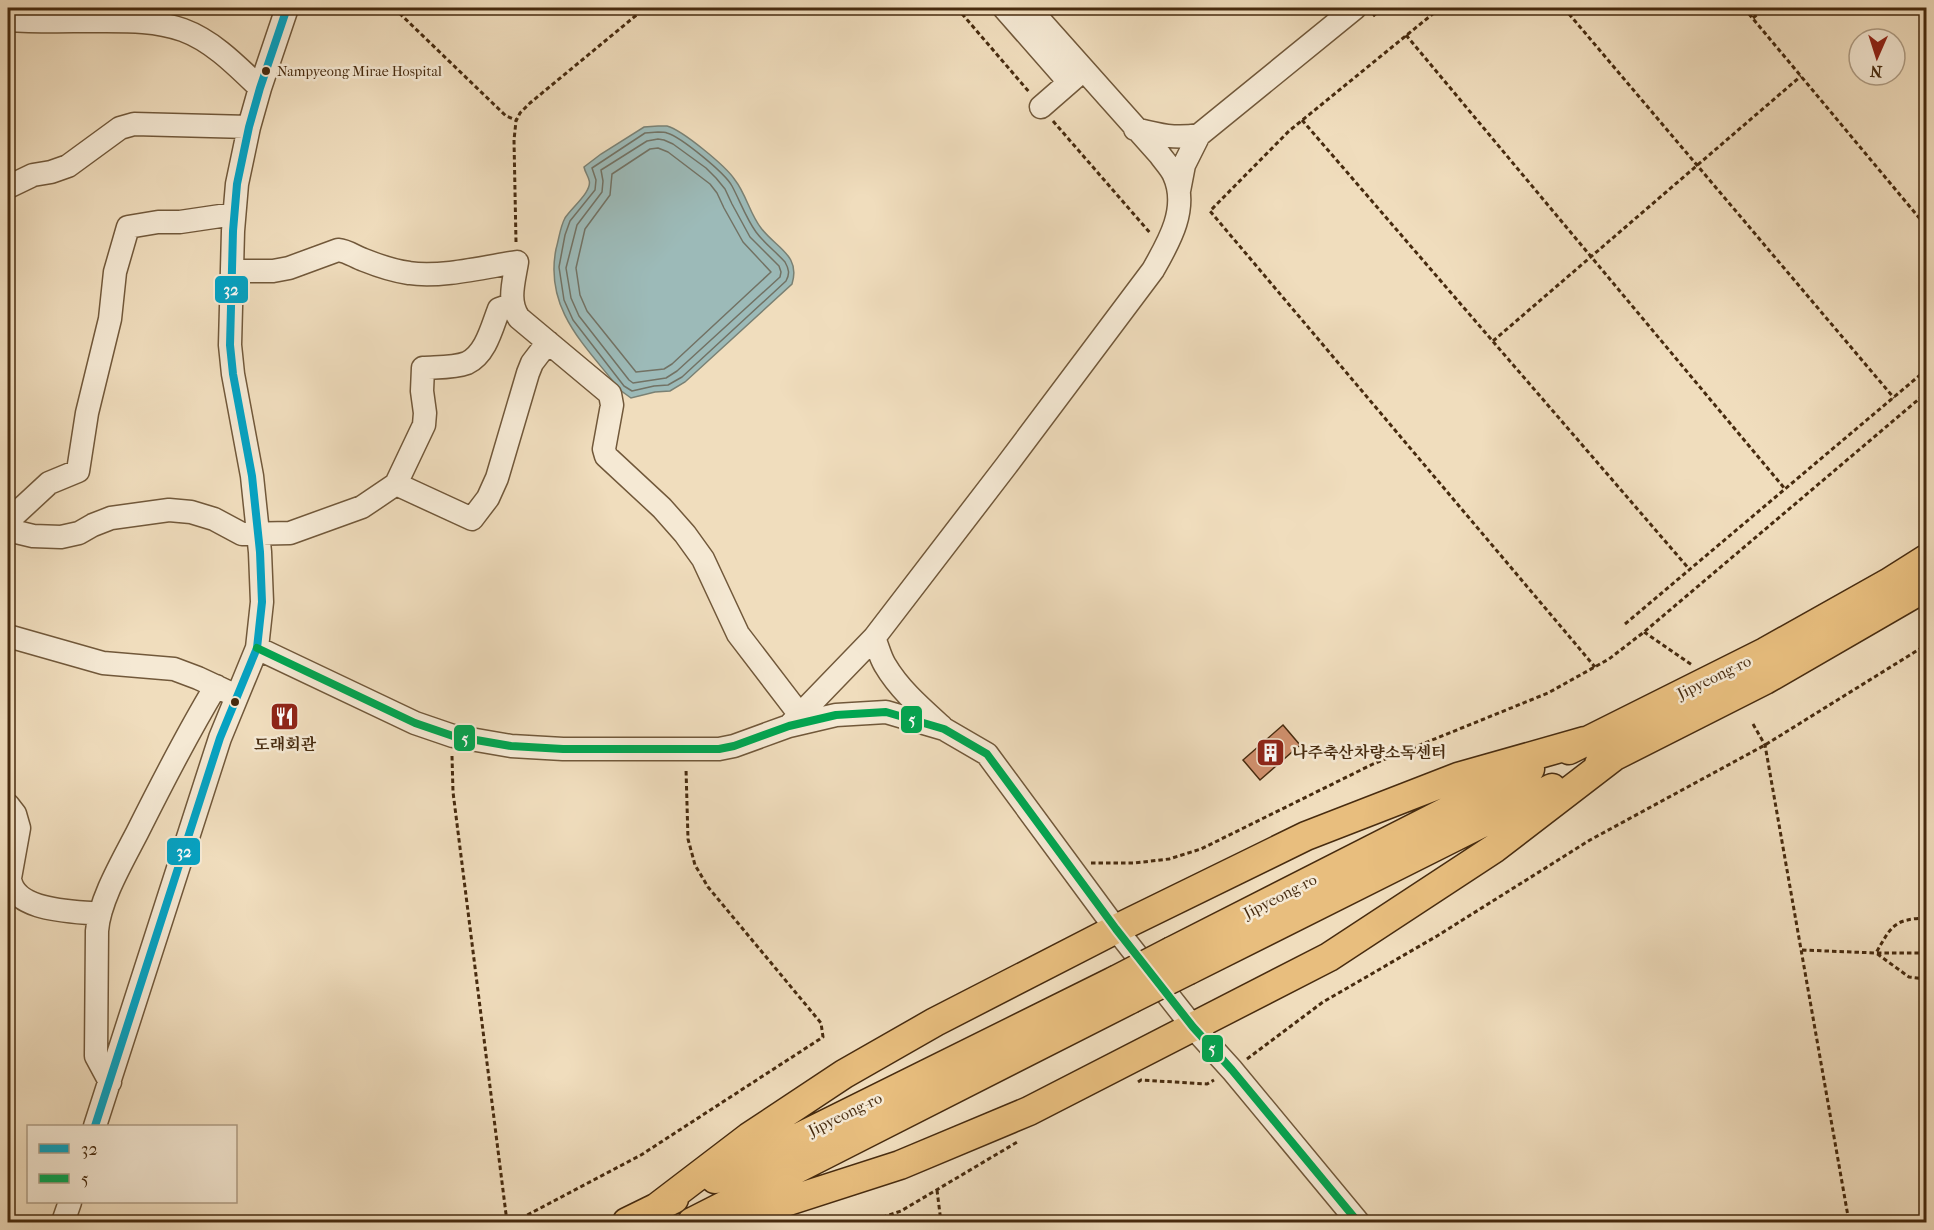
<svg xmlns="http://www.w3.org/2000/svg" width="1934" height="1230" font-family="'IM FELL French Canon','Noto Serif KR',serif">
  <rect width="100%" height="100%" fill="#f0ddbd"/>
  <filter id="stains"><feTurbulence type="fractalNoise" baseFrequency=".00333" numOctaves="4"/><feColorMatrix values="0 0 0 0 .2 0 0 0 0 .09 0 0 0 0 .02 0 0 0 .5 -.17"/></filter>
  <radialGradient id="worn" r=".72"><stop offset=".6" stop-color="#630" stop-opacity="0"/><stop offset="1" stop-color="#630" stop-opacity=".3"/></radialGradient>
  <path fill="#9cbab8" stroke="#7a8174" stroke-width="1.5" d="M 658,126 C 661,126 664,126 667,126 C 682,130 726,166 735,180 C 746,194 750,214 761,228 C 776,248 801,255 792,284 L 685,382 L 670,391 L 655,392 L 631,398 L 620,390 C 586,346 544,310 556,249 C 559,239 560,227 565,218 C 571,208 593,191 589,180 C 588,176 585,172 584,167 L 601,154 L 644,127 Z"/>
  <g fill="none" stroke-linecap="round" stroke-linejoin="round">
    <path stroke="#727264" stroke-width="1.5" d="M 658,132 C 660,132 665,132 667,133 C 681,137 725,173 732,186 C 740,201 746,218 756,232 C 764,243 776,252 785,262 C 789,269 790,274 786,281 L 682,377 L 668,385 L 654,386 L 632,391 L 624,386 L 573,320 L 564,300 L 559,267 L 565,235 L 570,221 L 595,190 L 596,180 L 592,168 L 645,133 Z
      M 658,139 L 664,140 L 673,144 L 706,168 L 716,178 L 725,189 L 732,204 L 750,237 L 779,266 L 781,272 L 780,277 L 677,371 L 666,378 L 633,383 L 629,380 L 579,316 L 571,298 L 566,268 L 577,225 L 602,192 L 603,181 L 601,170 L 647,141 Z
      M 658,148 L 668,152 L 710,184 L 717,193 L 724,208 L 743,242 L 771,272 L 672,364 L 664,369 L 636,372 L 587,311 L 580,295 L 576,268 L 585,229 L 610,195 L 612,174 L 650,149 Z"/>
  </g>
  <path fill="#d1916e" stroke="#472b0f" stroke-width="1.5" d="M 1283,725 L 1300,745 L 1260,780 L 1243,760 Z"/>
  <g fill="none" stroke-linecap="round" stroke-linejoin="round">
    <defs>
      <path id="minor" d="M 1004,8 L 1069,82
        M 8,20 C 37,22 66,21 95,21 C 125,21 154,20 183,30 C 213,41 237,66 260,88
        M 1041,107 L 1080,73
        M 1135,129 C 1159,135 1174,139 1199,135 L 1355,8
        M 8,187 L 33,175 L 51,172 L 68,166 L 120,128 L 134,124 L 249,127
        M 1179,191 L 1184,165 L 1199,135
        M 232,271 L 273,271 L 289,268 L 338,250 C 348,251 355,257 364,260 C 379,266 394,271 409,273 C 440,278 485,267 517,262 C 514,281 507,302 519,318 L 610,394 L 612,405 L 604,449 L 606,456 L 662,508 L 685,534 L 703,559 L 738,634 L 800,715
        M 396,484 L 424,425 L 425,413 L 422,391 L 423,368 C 437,367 454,368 467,363 C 486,354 492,327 499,309 L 513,304
        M 8,521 L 49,483 L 78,471 L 87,413 L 110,319 L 115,272 L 128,227 L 158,222 L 180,222 L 234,214
        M 8,530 L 33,536 L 61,537 L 79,533 L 93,525 L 111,518 L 169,510 L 191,512 L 214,519 L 242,534 L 290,533 L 362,507 L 396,484 L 472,519 L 488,498 L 497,478 L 528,373 L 532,363 L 548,342
        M 8,636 L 103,663 L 174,669 L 198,678 L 228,692
        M 874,638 C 878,647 880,657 885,665 C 899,689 921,708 941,726
        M 257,648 L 415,723 L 453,736 L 511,746 L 563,749 L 719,749 L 734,746 L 789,726 L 836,715 L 886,712 L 944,729 L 987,754 L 1116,929 L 1193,1027 L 1232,1070 L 1358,1222
        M 789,726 L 874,638 L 1006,466 L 1153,270 C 1169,242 1189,208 1174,175 C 1171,168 1164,161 1160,155 L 1029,8
        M 8,805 L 15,814 L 19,828 L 10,878 C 13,912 74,911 99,914
        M 110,1082 L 96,1056 L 97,931 C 99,901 123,860 137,833 C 162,783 187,734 216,686
        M 95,1126 L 220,738 L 257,648 L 262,602 L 260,552 L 252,476 L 233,374 L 230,345 L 233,231 L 237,184 L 249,127 L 260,88 L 287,8
        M 63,1222 L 70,1202"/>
      <path id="major" d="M 1569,750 L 1765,652 L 1888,583 L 1926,559
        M 1599,764 L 1765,680 L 1926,587
        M 1172,951 L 1530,769
        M 1189,970 L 1552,788
        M 715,1179 L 1116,980
        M 656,1208 L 749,1137 L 844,1074 L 935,1022 L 1116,929 L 1306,836 L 1458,777 L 1585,741
        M 627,1222 L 674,1199
        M 692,1222 L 1131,999
        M 723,1222 L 900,1165 L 1029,1111 L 1329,957 L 1495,848 L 1616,755"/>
    </defs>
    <use href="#minor" stroke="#71583a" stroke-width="25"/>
    <use href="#major" stroke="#472b0f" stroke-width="31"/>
    <path stroke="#472b0f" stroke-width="3" stroke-dasharray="4.5 3" stroke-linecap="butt" d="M 394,8 L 506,116 L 516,120
      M 957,8 L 1030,93
      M 1440,8 L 1289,131 L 1210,211 L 1595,667
      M 1564,8 L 1894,398
      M 1744,8 L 1926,226
      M 1373,16 L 1383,8
      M 1753,18 L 1765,8
      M 1406,35 L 1785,489
      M 1302,120 L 1690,570
      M 1053,121 L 1151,234
      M 516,242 L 514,140 L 516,121 L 520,113 L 530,103 L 645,8
      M 1493,341 L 1801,76
      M 1625,624 L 1926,370
      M 1644,632 L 1692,665
      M 1753,724 L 1765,745 L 1849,1222
      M 452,756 L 453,792 L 507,1222
      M 1091,863 L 1134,863 L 1169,859 L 1201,849 L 1373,764 L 1548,693 L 1609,659 L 1644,632 L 1926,393
      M 1926,918 C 1893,919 1891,927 1876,953 L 1909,977 L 1926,979
      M 1802,950 L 1876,953 L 1926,953
      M 1247,1059 L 1323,1002 L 1437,936 L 1590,840 L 1765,745 L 1926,645
      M 1138,1082 L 1141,1080 L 1207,1084 L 1214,1080
      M 937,1190 L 941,1222
      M 514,1222 L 641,1155 L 823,1037 L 821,1023 L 708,887 L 695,865 L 688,839 L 686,769
      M 868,1222 L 901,1211 L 1019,1141"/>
    <use href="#minor" stroke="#f5e9d4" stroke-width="22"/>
    <use href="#major" stroke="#e8be7e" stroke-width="28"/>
    <defs>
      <path id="major-bridge" d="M 1116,980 L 1172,951
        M 1131,999 L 1189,970"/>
    </defs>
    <use href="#major-bridge" stroke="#472b0f" stroke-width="31" stroke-linecap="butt"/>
    <use href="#major-bridge" stroke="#e8be7e" stroke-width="28"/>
    <defs>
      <path id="bus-1" d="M 95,1126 L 220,738 L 257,648 L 262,602 L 260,552 L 252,476 L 233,374 L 230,345 L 233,231 L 237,184 L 249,127 L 260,88 L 287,8"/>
      <path id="bus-2" d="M 257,648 L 415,723 L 453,736 L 511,746 L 563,749 L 719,749 L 734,746 L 789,726 L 836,715 L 886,712 L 944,729 L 987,754 L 1116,929 L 1193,1027 L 1232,1070 L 1358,1222"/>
    </defs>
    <use href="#bus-1" stroke="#f5e9d4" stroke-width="12"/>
    <use href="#bus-2" stroke="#f5e9d4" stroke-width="12"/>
    <use href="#bus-1" stroke="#04a3c4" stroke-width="8"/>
    <use href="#bus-2" stroke="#00a651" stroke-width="8"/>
  </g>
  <defs>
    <symbol id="restaurant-square" viewBox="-11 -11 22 22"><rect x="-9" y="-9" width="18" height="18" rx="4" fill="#8f2418" stroke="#f5e9d4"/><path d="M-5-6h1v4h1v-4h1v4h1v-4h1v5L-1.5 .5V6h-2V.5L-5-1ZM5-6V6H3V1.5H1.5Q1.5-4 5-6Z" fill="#fff"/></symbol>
    <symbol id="building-square" viewBox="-11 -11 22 22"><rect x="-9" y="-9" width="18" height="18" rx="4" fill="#8f2418" stroke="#f5e9d4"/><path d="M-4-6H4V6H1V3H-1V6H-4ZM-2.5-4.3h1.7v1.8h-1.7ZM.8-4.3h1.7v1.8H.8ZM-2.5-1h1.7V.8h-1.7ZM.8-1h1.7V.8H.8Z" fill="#fff"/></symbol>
  </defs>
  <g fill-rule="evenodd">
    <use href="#restaurant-square" x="268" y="700" width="33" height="33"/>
    <use href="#building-square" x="1254" y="736" width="33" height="33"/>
  </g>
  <g fill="#472b0f" stroke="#f5e9d4" stroke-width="2">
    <circle cx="266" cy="71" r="5"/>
    <circle cx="235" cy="702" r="5"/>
  </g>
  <g text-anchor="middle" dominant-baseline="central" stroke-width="5" stroke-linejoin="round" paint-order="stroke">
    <g font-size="14" fill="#472b0f" stroke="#f5e9d4" text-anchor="start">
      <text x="277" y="71">Nampyeong Mirae Hospital</text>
    </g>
    <g font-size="16" fill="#472b0f" stroke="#f5e9d4">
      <text transform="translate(1714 677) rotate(-26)">Jipyeong-ro</text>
      <text transform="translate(1280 896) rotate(-27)">Jipyeong-ro</text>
      <text transform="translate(845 1114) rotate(-26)">Jipyeong-ro</text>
    </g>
    <g font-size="16" font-weight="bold" fill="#472b0f" stroke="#f5e9d4">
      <text x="285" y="744">도래회관</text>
      <text x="1292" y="752" text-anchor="start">나주축산차량소독센터</text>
    </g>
  </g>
  <g stroke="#f5e9d4" stroke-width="2">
    <rect x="214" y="275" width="35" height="29" rx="6" fill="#04a3c4"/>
    <rect x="900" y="705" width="23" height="29" rx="6" fill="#00a651"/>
    <rect x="453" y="724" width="23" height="28" rx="6" fill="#00a651"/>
    <rect x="166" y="837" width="35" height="29" rx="6" fill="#04a3c4"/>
    <rect x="1201" y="1034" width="23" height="29" rx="6" fill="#00a651"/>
  </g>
  <g font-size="16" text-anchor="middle" font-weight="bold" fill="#fff">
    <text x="231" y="295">32</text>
    <text x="912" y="725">5</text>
    <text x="465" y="744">5</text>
    <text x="184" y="857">32</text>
    <text x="1212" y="1054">5</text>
  </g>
  <rect width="1934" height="1230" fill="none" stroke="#f0ddbd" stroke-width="30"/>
  <rect x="9" y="9" width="1916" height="1212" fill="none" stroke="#472b0f" stroke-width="3"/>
  <rect x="15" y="15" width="1904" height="1200" fill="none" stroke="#472b0f" stroke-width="1.5"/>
  <rect x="27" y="1125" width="210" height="78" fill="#f5e9d4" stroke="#af9d85" stroke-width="1.5"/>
  <rect x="39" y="1144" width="30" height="9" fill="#04a3c4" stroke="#af9d85" stroke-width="1.5"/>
  <text x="81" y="1155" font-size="18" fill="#472b0f">32</text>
  <rect x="39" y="1174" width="30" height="9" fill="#00a651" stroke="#af9d85" stroke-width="1.5"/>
  <text x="81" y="1185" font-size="18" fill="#472b0f">5</text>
  <g transform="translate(1877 57) rotate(183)"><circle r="28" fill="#f5e9d4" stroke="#af9d85" stroke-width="1.5"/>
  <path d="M0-4.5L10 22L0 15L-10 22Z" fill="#8f2418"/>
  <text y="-9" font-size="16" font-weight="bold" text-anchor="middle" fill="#472b0f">N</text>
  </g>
  <rect width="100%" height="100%" filter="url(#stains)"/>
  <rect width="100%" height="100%" fill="url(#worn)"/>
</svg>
